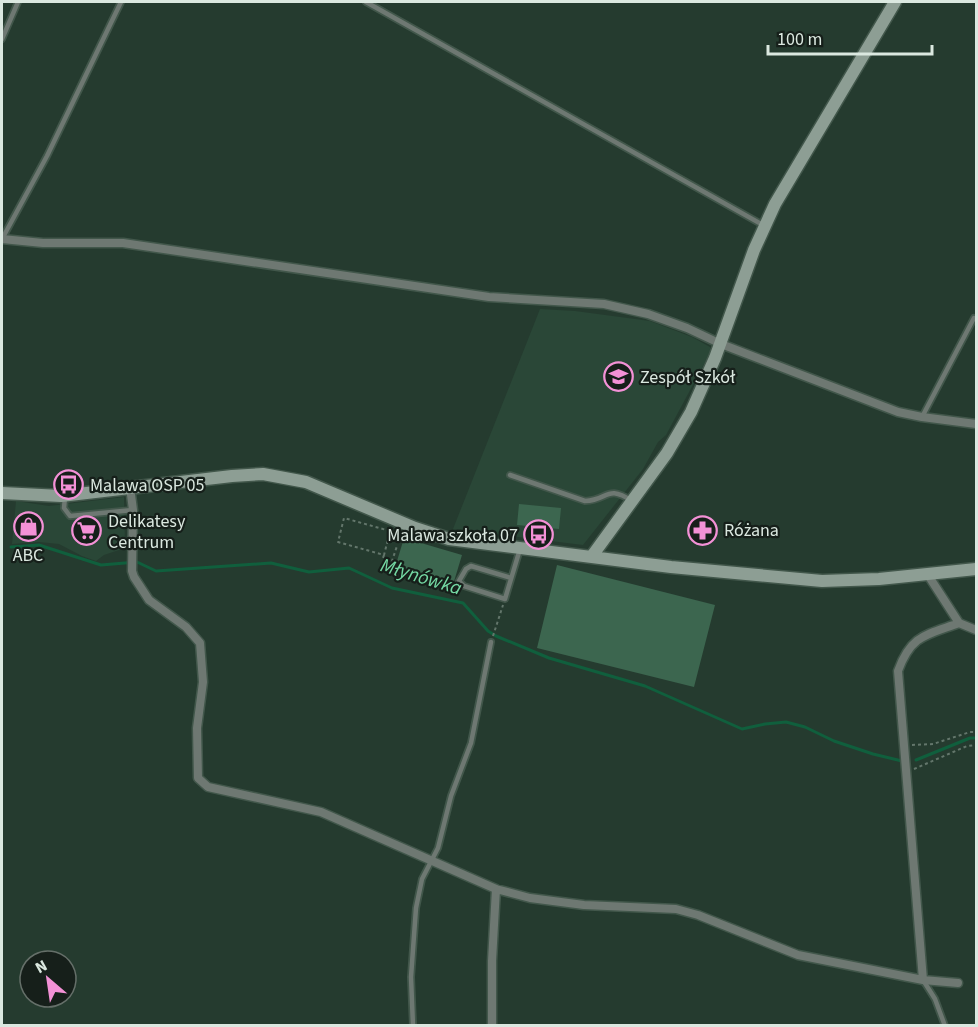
<svg xmlns="http://www.w3.org/2000/svg" width="978" height="1027" font-family="'Source Sans 3',sans-serif">
  <rect width="100%" height="100%" fill="#253b2f"/>
  <path fill="#2a4737" d="M 540,309 L 575,311 L 650,321 L 692,337 L 710,347 L 710,353 L 666,435 L 658,442 L 643,469 L 583,545 L 453,529 Z
    M 124,497 L 125,548 L 104,555 L 96,561 L 82,556 L 59,544 L 39,542 L 12,544 L 16,501 L 49,506 Z"/>
  <path fill="#3c664f" d="M 519,504 L 561,508 L 559,529 L 517,525 Z
    M 404,538 L 462,555 L 452,588 L 394,571 Z
    M 557,565 L 715,605 L 694,687 L 537,648 Z"/>
  <g fill="none" stroke-linecap="round" stroke-linejoin="round">
    <path stroke="#105f3d" stroke-width="3" d="M 11,547 L 39,545 L 101,565 L 137,562 L 156,571 L 271,563 L 309,572 L 349,568 L 392,588 L 463,603 L 488,631 L 496,636 L 549,658 L 645,686 L 742,729 L 765,724 L 786,722 L 805,727 L 834,741 L 873,754 L 902,761
      M 916,760 L 970,738 L 976,738"/>
    <defs>
      <path id="lane" d="M 366,2 L 763,225
        M 2,39 L 18,2
        M 2,239 L 47,156 L 121,2
        M 922,417 L 974,318
        M 510,475 L 585,501 C 609,500 606,484 632,501
        M 65,497 L 64,508 L 70,516 L 133,510
        M 511,578 L 471,566 L 466,569 L 459,581 L 464,586 L 505,599 L 520,549
        M 923,980 L 935,999 L 945,1026
        M 413,1026 L 411,977 L 416,908 L 422,879 L 438,848 L 451,796 L 471,743 L 491,642"/>
      <path id="street" d="M 2,239 L 43,243 L 123,243 L 489,297 L 604,304 L 648,314 L 687,328 L 721,344 L 898,412 L 922,417 L 976,424
        M 130,487 L 133,510 L 132,571 L 134,577 L 149,600 L 186,627 L 200,643 L 203,682 L 197,728 L 198,778 L 208,787 L 321,812 L 496,889 L 530,898 L 584,905 L 676,909 L 698,915 L 798,955 L 923,980 L 958,983
        M 959,623 L 976,630
        M 923,980 L 898,671 C 911,635 926,635 959,623 L 928,575
        M 492,1026 L 492,961 L 496,889"/>
      <path id="secondary" d="M 2,493 L 61,496 L 232,476 L 263,474 L 306,482 L 415,528 L 449,539 L 671,567 L 822,581 L 879,579 L 976,569
        M 592,556 L 667,453 L 691,412 L 715,358 L 754,250 L 775,204 L 895,2"/>
    </defs>
    <use href="#lane" stroke="#42574b" stroke-width="8"/>
    <use href="#street" stroke="#42574b" stroke-width="11"/>
    <use href="#secondary" stroke="#42574b" stroke-width="15"/>
    <path stroke="#63766b" stroke-width="2" stroke-dasharray="3 3" stroke-linecap="butt" d="M 390,531 L 344,518 L 338,542 L 384,555 L 391,528
      M 384,555 L 383,558 L 392,561 L 397,546
      M 493,636 L 503,605
      M 912,745 L 933,744 L 970,732 L 976,732
      M 914,769 L 967,746 L 976,745"/>
    <use href="#lane" stroke="#6e7872" stroke-width="4.5"/>
    <use href="#street" stroke="#6e7872" stroke-width="8"/>
    <use href="#secondary" stroke="#8d9e94" stroke-width="12"/>
  </g>
  <defs>
    <symbol id="school-ring" viewBox="-11 -11 22 22"><circle r="9.5" fill="#161f1a" stroke="#f391d6" stroke-width="1.5"/><path d="M0-5L7-2L0 1L-7-2ZM-4 1L0 2.5L4 1V4Q0 6-4 4Z" fill="#f391d6"/></symbol>
    <symbol id="bus-ring" viewBox="-11 -11 22 22"><circle r="9.5" fill="#161f1a" stroke="#f391d6" stroke-width="1.5"/><path d="M-5-6H5V4H4V6H2V4H-2V6H-4V4H-5ZM-3.5-4V0h7V-4ZM-3.5 1.2v1.5H-2V1.2ZM2 1.2v1.5H3.5V1.2Z" fill="#f391d6"/></symbol>
    <symbol id="shop-ring" viewBox="-11 -11 22 22"><circle r="9.5" fill="#161f1a" stroke="#f391d6" stroke-width="1.5"/><path d="M-5-2.5h2.3a2.7 3.5 0 0 1 5.4 0H5L5.5 6h-11ZM-1.5-2.5h3a1.5 2.3 0 0 0-3 0Z" fill="#f391d6"/></symbol>
    <symbol id="pharmacy-ring" viewBox="-11 -11 22 22"><circle r="9.5" fill="#161f1a" stroke="#f391d6" stroke-width="1.5"/><path d="M-2-6h4v4h4v4h-4v4h-4v-4h-4v-4h4Z" fill="#f391d6"/></symbol>
    <symbol id="supermarket-ring" viewBox="-11 -11 22 22"><circle r="9.5" fill="#161f1a" stroke="#f391d6" stroke-width="1.5"/><path d="M-6-5.5h2.5l.6 2H6L4.5 2H-2.5L-4.4-4H-6ZM-1.5 3.2a1.3 1.3 0 1 0 .1 0ZM3 3.2a1.3 1.3 0 1 0 .1 0Z" fill="#f391d6"/></symbol>
  </defs>
  <g fill-rule="evenodd">
    <use href="#school-ring" x="602" y="360" width="33" height="33"/>
    <use href="#bus-ring" x="52" y="468" width="33" height="33"/>
    <use href="#shop-ring" x="12" y="510" width="33" height="33"/>
    <use href="#pharmacy-ring" x="686" y="514" width="33" height="33"/>
    <use href="#supermarket-ring" x="70" y="514" width="33" height="33"/>
    <use href="#bus-ring" x="522" y="518" width="33" height="33"/>
  </g>
  <g text-anchor="middle" dominant-baseline="central" stroke-width="4.5" stroke-linejoin="round" paint-order="stroke">
    <g font-size="18" fill="#dbe8e0" stroke="#161f1a" text-anchor="start">
      <text x="640" y="377">Zespół Szkół</text>
      <text x="90" y="485">Malawa OSP 05</text>
      <text x="108" y="521">Delikatesy<tspan x="108" dy="21">Centrum</tspan></text>
      <text x="724" y="530">Różana</text>
      <text x="518" y="535" text-anchor="end">Malawa szkoła 07</text>
      <text x="28" y="555" text-anchor="middle">ABC</text>
    </g>
    <g font-size="20" font-style="italic" fill="#74d8a3" stroke="#161f1a">
      <text transform="translate(421 577) rotate(17)">Młynówka</text>
    </g>
  </g>
  <rect width="978" height="1027" fill="none" stroke="#dbe8e0" stroke-width="6"/>
  <g transform="translate(48 979) rotate(331)"><circle r="28" fill="#161f1a" stroke="#656f69" stroke-width="1.5"/>
  <path d="M0-4.5L10 22L0 15L-10 22Z" fill="#f391d6"/>
  <text y="-9" font-size="16" font-weight="bold" text-anchor="middle" fill="#dbe8e0">N</text>
  </g>
  <path d="M768 45v9h164v-9" fill="none" stroke="#dbe8e0" stroke-width="3"/>
  <text x="777" y="45" font-size="18" fill="#dbe8e0" stroke="#161f1a" stroke-width="4.5" paint-order="stroke">100 m</text>
</svg>
